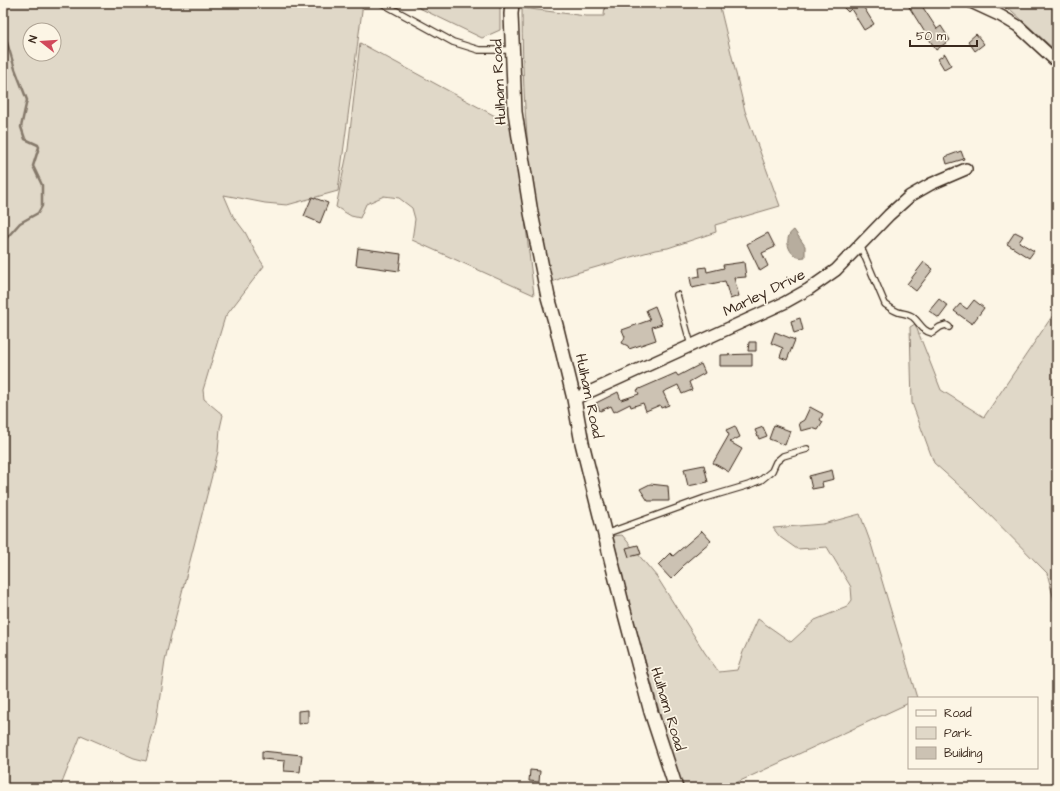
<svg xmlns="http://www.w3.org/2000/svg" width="1060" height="791" font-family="'Architects Daughter',sans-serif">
  <rect width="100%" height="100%" fill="#fcf5e5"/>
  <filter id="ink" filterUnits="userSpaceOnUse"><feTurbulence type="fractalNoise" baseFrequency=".025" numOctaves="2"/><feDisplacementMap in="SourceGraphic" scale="8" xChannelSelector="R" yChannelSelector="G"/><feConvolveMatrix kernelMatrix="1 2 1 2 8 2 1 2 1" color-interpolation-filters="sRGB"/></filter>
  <g filter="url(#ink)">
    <path fill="#e0d8c8" stroke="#8e8173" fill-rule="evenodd" d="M 3,3 L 363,3 L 338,191 L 287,205 L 265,203 L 224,195 L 233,216 L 245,232 L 257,255 L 264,266 L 225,317 L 203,390 L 204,399 L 223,415 L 220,428 L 218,452 L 171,635 L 165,660 L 156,722 L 146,761 L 134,758 L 81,735 L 60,788 L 3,788 ZM 30,30 L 54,30 L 54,54 L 30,54 Z
      M 409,3 L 500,3 L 500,30 L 482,38 Z
      M 605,3 L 719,3 L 745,111 L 780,206 L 715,225 L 716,232 L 668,248 L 655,250 L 566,276 L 550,283 C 545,262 540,241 537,220 C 526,150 522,78 522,8 L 586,16 L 604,16 Z
      M 994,3 L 1057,3 L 1057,52 L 1012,11 Z
      M 360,43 L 508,123 L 514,125 L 534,295 L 412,240 L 415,219 L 412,208 L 399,198 L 384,196 L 366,204 L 360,218 L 351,216 L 336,207 L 348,149 Z
      M 1057,309 L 1057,611 L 1047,573 L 972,497 L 934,463 L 912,403 L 910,327 L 915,324 L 941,390 L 984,417 Z
      M 860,514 L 871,544 L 917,698 L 909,698 L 909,703 L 725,788 L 681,788 L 610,536 L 622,535 L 657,577 L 705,653 L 719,672 L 737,670 L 743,652 L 758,619 L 791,642 L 815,620 L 847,607 L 852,600 L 851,587 L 827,547 L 797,549 L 780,537 L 773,528 L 823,524 Z"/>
    <path fill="#b7ad9e" stroke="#85796b" d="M 794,230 L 805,246 L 805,257 C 790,261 781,238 794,230 Z"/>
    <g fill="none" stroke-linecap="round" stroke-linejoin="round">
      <path stroke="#85796b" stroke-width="2.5" d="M 3,29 L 15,69 L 27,100 L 21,127 L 25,139 L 38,145 L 39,147 L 33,166 L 42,185 L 42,206 L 38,213 L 20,223 L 3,242"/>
    </g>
    <path fill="#ccc2b3" stroke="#3b2a1e" d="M 839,3 L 861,3 L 874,24 L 864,30 L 851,9 L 848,12 Z
      M 914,3 L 920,3 L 937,29 L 941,26 L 950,40 L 936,50 L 909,7 Z
      M 976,34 L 984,44 L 975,51 L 968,41 Z
      M 945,54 L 951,65 L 944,69 L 938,59 Z
      M 961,151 L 964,159 L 947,164 L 945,157 Z
      M 312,197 L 328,203 L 320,223 L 304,216 Z
      M 1015,232 L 1023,236 L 1019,242 L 1034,251 L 1029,258 L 1007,244 Z
      M 768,233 L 775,247 L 762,253 L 768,266 L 760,271 L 747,244 Z
      M 358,248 L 401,254 L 399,271 L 356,265 Z
      M 744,262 L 746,277 L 734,278 L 739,296 L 730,299 L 725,281 L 692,288 L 690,278 L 700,276 L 699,268 L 706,267 L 707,272 L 724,268 L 723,265 Z
      M 924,262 L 933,269 L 916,291 L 907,284 Z
      M 939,299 L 948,306 L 939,318 L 929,311 Z
      M 974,300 L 984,308 L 972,324 L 954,311 L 960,304 L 967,309 Z
      M 655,306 L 662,324 L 652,327 L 656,340 L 629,349 L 628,346 L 622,343 L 625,337 L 622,330 L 650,320 L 646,310 Z
      M 800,318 L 803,330 L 794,333 L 791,321 Z
      M 775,332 L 795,340 L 787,360 L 780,357 L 783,348 L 771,343 Z
      M 749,342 L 756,342 L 756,351 L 748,351 Z
      M 752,354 L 752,366 L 720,366 L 720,355 Z
      M 701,364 L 705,373 L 689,382 L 692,390 L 682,394 L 678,385 L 663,392 L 669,405 L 661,408 L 660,405 L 646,411 L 643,403 L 631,407 L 630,404 L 614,412 L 611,406 L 600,411 L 596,403 L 618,392 L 621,400 L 639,394 L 637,390 L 676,373 L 678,376 Z
      M 810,407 L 823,414 L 820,420 L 823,422 L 818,430 L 812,428 L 801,431 L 799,423 L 804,420 Z
      M 774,425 L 790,431 L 785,445 L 769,439 Z
      M 735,426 L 740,437 L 730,442 L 742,449 L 729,472 L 713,463 L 729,435 L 726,430 Z
      M 763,427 L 767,436 L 759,439 L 755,430 Z
      M 704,465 L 708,482 L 688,486 L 684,469 Z
      M 832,470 L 834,479 L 822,482 L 823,487 L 812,489 L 809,476 Z
      M 650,484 L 668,486 L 669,501 L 648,501 L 640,489 Z
      M 702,531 L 711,541 L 682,566 L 683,567 L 671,579 L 658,565 L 670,553 L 673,556 Z
      M 638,545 L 641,554 L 629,557 L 626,548 Z
      M 308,710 L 308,723 L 298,724 L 298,711 Z
      M 262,751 L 302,755 L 300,772 L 284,771 L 285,761 L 262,759 Z
      M 530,770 L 540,771 L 539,782 L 529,781 Z"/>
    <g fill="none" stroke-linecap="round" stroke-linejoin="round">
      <defs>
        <path id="service" d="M 382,3 L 453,42 L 479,50 L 512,50
          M 860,245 L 885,304 C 889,307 892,310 898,312 C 903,314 908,313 913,317 C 920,323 922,331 932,333 L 940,327 L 946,325 L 949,327
          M 677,295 L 691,345
          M 605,534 L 705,498 L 749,485 L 761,480 L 772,471 L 776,462 L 783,456 L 807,449"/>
        <path id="minor" d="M 973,3 L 1001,16 L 1018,26 L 1057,62
          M 574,399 L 784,303 L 809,289 L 836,270 L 889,215 L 910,196 L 931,184 L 966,169"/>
        <path id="tertiary" d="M 512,3 L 511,14 L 515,112 L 531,213 L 548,297 L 556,325 L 574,399 L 582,443 L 623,607 L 651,712 L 676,788"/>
      </defs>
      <use href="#service" stroke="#3b2a1e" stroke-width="8"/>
      <use href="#minor" stroke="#3b2a1e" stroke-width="14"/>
      <use href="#tertiary" stroke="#3b2a1e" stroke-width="16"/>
      <use href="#service" stroke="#fcf5e5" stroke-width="5.5"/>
      <use href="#minor" stroke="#fcf5e5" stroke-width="11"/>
      <use href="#tertiary" stroke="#fcf5e5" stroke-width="13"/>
    </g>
  </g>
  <g text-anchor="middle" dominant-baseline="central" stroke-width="3.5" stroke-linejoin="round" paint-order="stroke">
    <g font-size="15" fill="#3b2a1e" stroke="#fcf5e5">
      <text transform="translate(499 82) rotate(-93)">Hulham Road</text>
      <text transform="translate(764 293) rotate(-26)">Marley Drive</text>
      <text transform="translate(589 396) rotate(78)">Hulham Road</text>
      <text transform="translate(668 709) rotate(73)">Hulham Road</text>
    </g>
  </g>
  <rect width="1060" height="791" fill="none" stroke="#fcf5e5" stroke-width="16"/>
  <rect x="8" y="8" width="1044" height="775" fill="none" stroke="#3b2a1e" stroke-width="1.5" filter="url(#ink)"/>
  <rect x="908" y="697" width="130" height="72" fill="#fcf5e5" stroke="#afa495"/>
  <rect x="916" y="710" width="20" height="6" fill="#fcf5e5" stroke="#afa495"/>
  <text x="944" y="717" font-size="12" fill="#3b2a1e">Road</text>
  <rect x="916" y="727" width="20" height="12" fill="#e0d8c8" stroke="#afa495"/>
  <text x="944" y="737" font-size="12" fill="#3b2a1e">Park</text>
  <rect x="916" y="747" width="20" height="12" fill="#ccc2b3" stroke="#afa495"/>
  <text x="944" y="757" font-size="12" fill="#3b2a1e">Building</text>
  <g transform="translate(42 42) rotate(287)"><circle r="19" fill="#fcf5e5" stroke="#afa495"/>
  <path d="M0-3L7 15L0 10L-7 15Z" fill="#d1495b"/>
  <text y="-6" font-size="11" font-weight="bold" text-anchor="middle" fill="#3b2a1e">N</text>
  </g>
  <path d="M910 40v6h67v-6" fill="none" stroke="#3b2a1e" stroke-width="2"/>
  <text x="916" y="40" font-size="12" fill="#3b2a1e" stroke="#fcf5e5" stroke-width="3" paint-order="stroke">50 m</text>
</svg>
